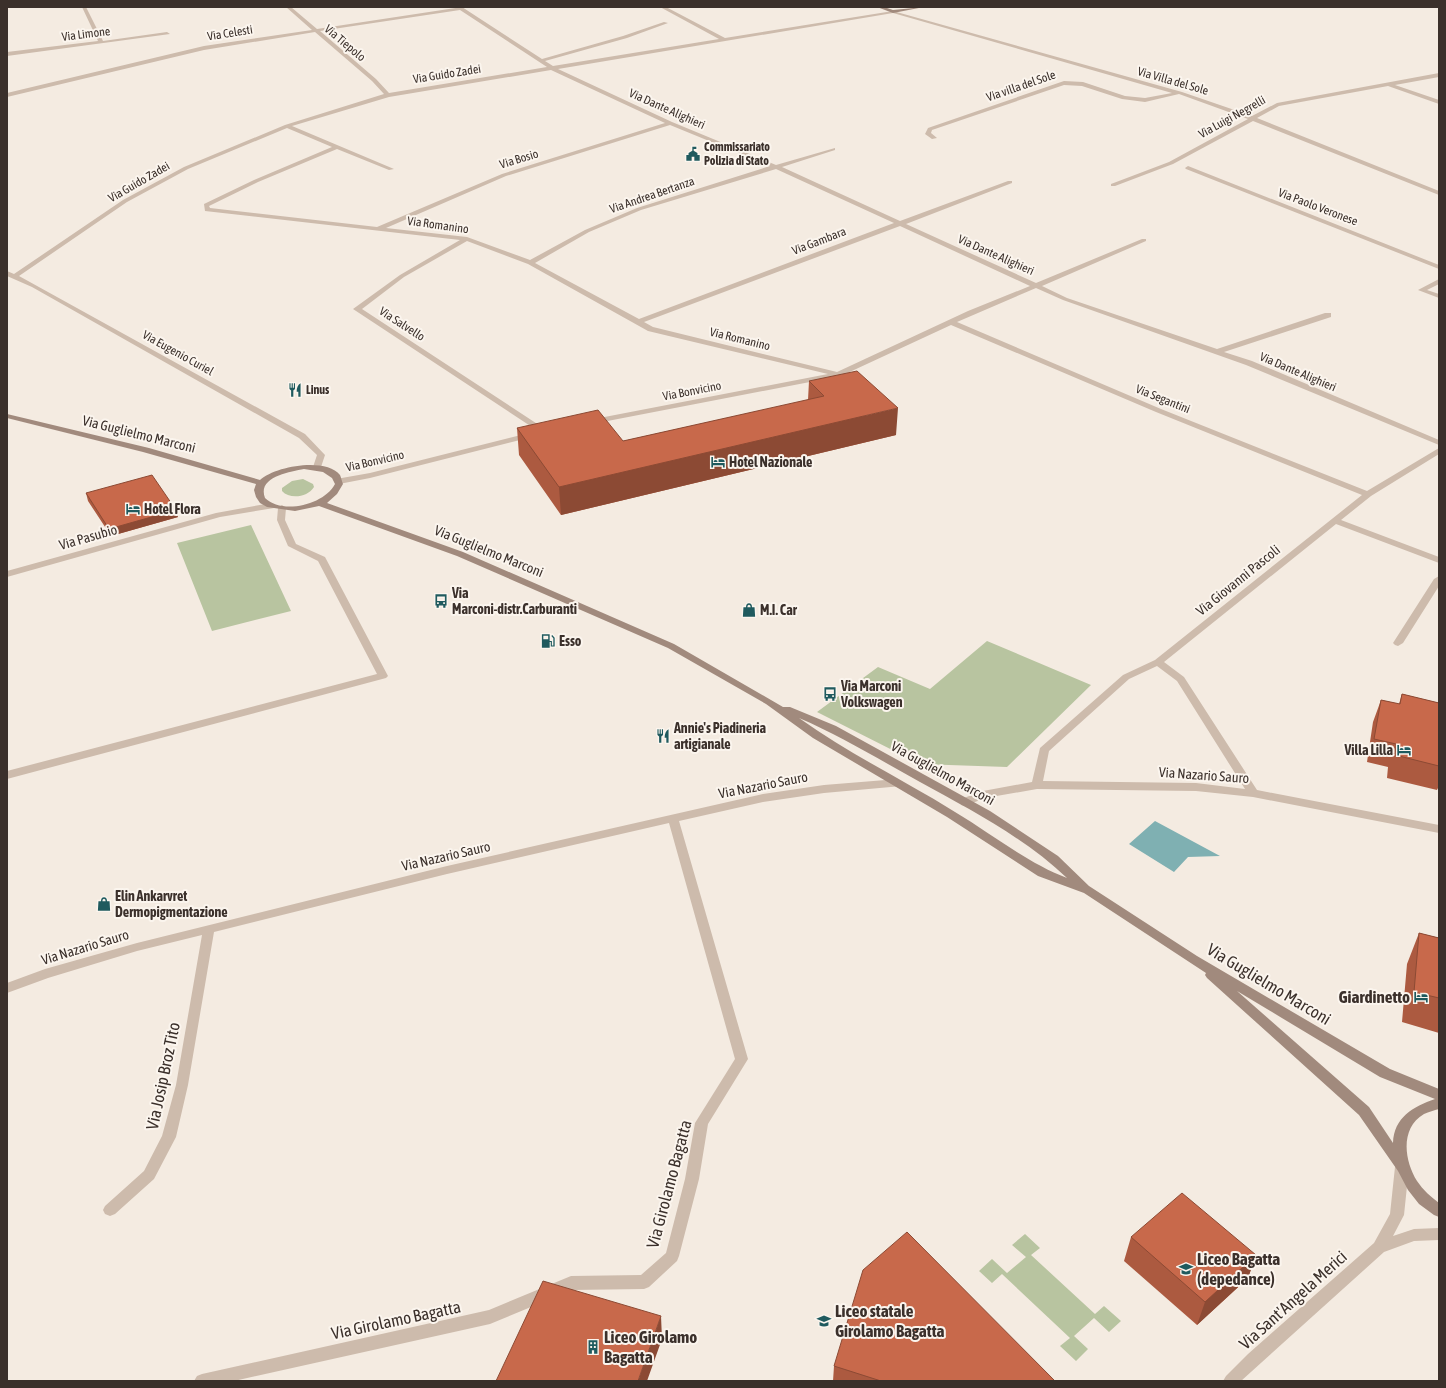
<svg xmlns="http://www.w3.org/2000/svg" width="1446" height="1388" font-family="'Asap Condensed',sans-serif">
  <rect width="100%" height="100%" fill="#f4ebe1"/>
  <path fill="#b8c4a0" d="M 303,479 L 313,484 L 314,487 C 308,497 290,500 282,491 L 282,488 L 292,481 Z
    M 251,525 L 291,611 L 212,631 L 177,543 Z
    M 987,641 L 1091,685 L 1007,767 L 920,764 L 817,712 L 878,667 L 930,689 Z
    M 1025,1234 L 1040,1248 L 1031,1255 L 1095,1314 L 1104,1306 L 1121,1321 L 1109,1332 L 1094,1318 L 1074,1336 L 1088,1349 L 1076,1361 L 1060,1346 L 1070,1338 L 1002,1274 L 992,1283 L 979,1271 L 992,1259 L 1007,1273 L 1026,1257 L 1012,1245 Z"/>
  <path fill="#7fb0b2" d="M 1155,821 L 1220,856 L 1188,857 L 1174,872 L 1129,844 Z"/>
  <g fill="none" stroke-linecap="round" stroke-linejoin="round">
    <path fill="#cdbbac" fill-rule="evenodd" d="M 82,7 L 86,7 L 103,41 L 167,32 L 170,34 L 7,56 L 7,52 L 98,41 Z
      M 286,7 L 291,7 L 317,29 L 462,7 L 542,59 L 623,36 L 664,22 L 668,23 L 627,38 L 545,61 L 553,66 L 719,39 L 660,7 L 666,7 L 725,38 L 893,11 L 1182,92 L 1252,116 L 1277,103 L 1439,73 L 1439,77 L 1395,85 L 1439,100 L 1439,104 L 1388,86 L 1279,106 L 1257,118 L 1439,191 L 1439,195 L 1253,121 L 1173,164 L 1115,186 L 1111,186 L 1111,184 L 1169,162 L 1248,119 L 1179,94 L 1145,102 L 1122,99 L 1082,86 L 1064,85 L 932,130 L 931,133 L 937,138 L 932,139 L 925,134 L 928,128 L 1064,81 L 1083,82 L 1125,96 L 1145,98 L 1172,93 L 893,13 L 558,69 L 672,122 L 776,165 L 835,148 L 835,150 L 782,167 L 900,221 L 1008,181 L 1012,181 L 1012,183 L 906,224 L 1036,283 L 1142,239 L 1146,239 L 1146,241 L 1042,286 L 1067,298 L 1217,349 L 1325,313 L 1331,313 L 1331,317 L 1224,352 L 1252,361 L 1439,440 L 1439,445 L 1246,365 L 1063,300 L 1036,288 L 957,322 L 1161,409 L 1367,491 L 1439,448 L 1439,454 L 1371,496 L 1341,520 L 1439,557 L 1439,563 L 1336,524 L 1164,662 L 1184,677 L 1257,790 L 1439,825 L 1439,833 L 1253,797 L 1196,791 L 1037,789 L 985,798 L 965,806 L 961,805 L 960,802 L 961,799 L 983,791 L 1032,782 L 1040,748 L 1123,675 L 1155,660 L 1362,495 L 1156,412 L 951,325 L 841,376 L 592,424 L 589,424 L 589,420 L 828,374 L 648,331 L 528,264 L 467,241 L 404,277 L 362,309 L 548,431 L 547,433 L 541,433 L 353,309 L 400,275 L 460,240 L 205,211 L 204,204 L 254,180 L 332,147 L 287,128 L 188,169 L 127,202 L 19,276 L 305,434 L 325,455 L 321,467 L 317,469 L 313,467 L 317,455 L 299,438 L 32,287 L 7,276 L 7,271 L 14,274 L 123,200 L 184,167 L 285,125 L 384,94 L 372,81 L 315,32 L 204,50 L 7,97 L 7,93 L 204,46 L 312,30 ZM 460,10 L 547,67 L 389,93 L 376,79 L 320,31 ZM 551,70 L 665,123 L 502,174 L 377,227 L 210,208 L 209,206 L 258,182 L 337,149 L 389,170 L 394,169 L 292,126 L 389,97 ZM 670,125 L 770,166 L 637,208 L 585,230 L 530,260 L 467,237 L 386,228 L 506,176 ZM 776,169 L 894,223 L 639,319 L 535,263 L 589,232 L 641,210 ZM 900,226 L 1030,286 L 968,311 L 837,372 L 653,327 L 644,322 ZM 1157,666 L 1177,681 L 1245,789 L 1196,783 L 1043,781 L 1049,751 L 1129,679 Z
      M 1188,166 L 1439,265 L 1439,269 L 1186,169 L 1185,168 Z
      M 1439,279 L 1439,284 L 1427,290 L 1439,294 L 1439,298 L 1418,290 Z
      M 529,433 L 532,433 L 532,437 L 370,478 L 339,484 L 335,481 L 336,479 L 370,473 Z
      M 271,503 L 274,504 L 275,506 L 274,508 L 220,517 L 7,577 L 7,571 L 216,513 Z
      M 282,505 L 286,508 L 285,520 L 296,544 L 325,557 L 388,676 L 386,678 L 7,779 L 7,771 L 377,674 L 318,561 L 288,546 L 277,520 L 278,508 Z
      M 1439,576 L 1439,586 L 1403,643 L 1398,646 L 1395,645 L 1393,643 L 1434,579 Z
      M 898,779 L 903,783 L 902,786 L 824,793 L 763,802 L 679,821 L 748,1059 L 708,1124 L 699,1179 L 679,1256 L 677,1261 L 649,1287 L 644,1289 L 572,1290 L 490,1324 L 234,1381 L 194,1381 L 197,1376 L 202,1374 L 489,1310 L 571,1276 L 641,1275 L 666,1253 L 685,1179 L 695,1123 L 735,1059 L 669,823 L 447,874 L 214,932 L 188,1085 L 176,1137 L 154,1179 L 115,1214 L 110,1216 L 105,1214 L 103,1210 L 105,1206 L 144,1171 L 162,1136 L 176,1085 L 202,935 L 137,951 L 48,978 L 7,993 L 7,983 L 45,969 L 137,943 L 447,866 L 763,794 L 824,785 Z
      M 1402,1161 L 1407,1163 L 1409,1167 L 1404,1215 L 1393,1236 L 1414,1229 L 1439,1228 L 1439,1240 L 1414,1241 L 1384,1252 L 1241,1381 L 1223,1381 L 1226,1376 L 1248,1354 L 1374,1243 L 1390,1214 L 1395,1167 L 1397,1163 Z"/>
    <path fill="#a18a7d" fill-rule="evenodd" d="M 877,7 L 884,7 L 893,10 L 924,7 L 893,13 Z
      M 7,414 L 149,448 L 260,480 C 275,466 326,457 340,475 C 341,477 342,482 343,484 L 337,494 L 327,503 L 463,552 L 674,644 L 783,707 L 790,707 L 836,726 L 990,811 L 1058,856 L 1089,886 L 1197,956 L 1390,1069 L 1439,1089 L 1439,1109 C 1434,1110 1429,1112 1424,1114 C 1400,1128 1404,1160 1417,1181 C 1423,1190 1431,1197 1439,1203 L 1439,1217 L 1434,1215 L 1419,1204 L 1408,1190 L 1398,1171 L 1359,1115 L 1207,978 L 1205,975 L 1206,973 L 1084,893 L 1038,876 L 947,817 L 813,738 L 766,704 L 668,648 L 457,556 L 319,506 L 295,511 L 267,507 L 260,503 L 256,497 L 254,490 L 256,484 L 143,452 L 7,418 ZM 304,469 L 323,472 L 332,478 L 335,484 C 324,505 282,515 265,498 C 257,477 289,472 304,469 ZM 799,718 C 841,736 880,760 920,782 C 971,810 1025,838 1067,878 C 1027,863 992,834 955,812 C 904,780 849,754 799,718 ZM 1237,991 L 1380,1077 L 1435,1099 C 1413,1107 1394,1117 1393,1143 L 1369,1107 Z"/>
  </g>
  <path fill="#ac5a40" d="M 809,381 L 896,435 L 561,515 L 519,455 L 517,428 L 623,441 L 808,400 Z
    M 86,493 L 178,517 L 111,536 L 88,501 Z
    M 1402,694 L 1439,703 L 1439,786 L 1437,790 L 1387,778 L 1388,767 L 1367,762 L 1373,722 L 1381,700 L 1399,704 Z
    M 1419,933 L 1439,938 L 1439,1033 L 1402,1022 L 1407,964 Z
    M 1131,1237 L 1256,1255 L 1248,1278 L 1197,1325 L 1124,1261 Z
    M 834,1366 L 1055,1381 L 833,1381 Z"/>
  <path fill="#8c4a34" d="M 898,408 L 896,435 L 561,515 L 559,487 Z
    M 176,510 L 178,517 L 111,536 L 109,529 Z
    M 1256,1255 L 1248,1278 L 1197,1325 L 1205,1302 Z
    M 661,1316 L 662,1339 L 647,1381 L 638,1381 Z"/>
  <path fill="#c8694b" stroke="#8c4a34" d="M 857,371 L 898,408 L 559,487 L 517,428 L 598,410 L 623,441 L 824,396 L 809,381 Z
    M 152,475 L 176,510 L 109,529 L 86,493 Z
    M 1402,694 L 1439,703 L 1439,766 L 1395,755 L 1396,744 L 1374,739 L 1381,700 L 1400,704 Z
    M 1419,933 L 1439,938 L 1439,998 L 1414,992 Z
    M 1182,1193 L 1256,1255 L 1205,1302 L 1131,1237 Z
    M 907,1232 L 1055,1381 L 881,1381 L 834,1366 L 863,1270 Z
    M 543,1281 L 661,1316 L 638,1381 L 496,1381 Z"/>
  <defs>
    <symbol id="civic-bare" viewBox="-9 -9 18 18"><path d="M-.6-6.5H3V-4.5H.6V-3L4-1V1h2V6H-6V1h2V-1L-.6-3ZM-1.2 2.5V6h2.4V2.5Z" fill="#1f5a5e" stroke="#fbf5ee" stroke-width="2.5" paint-order="stroke"/></symbol>
    <symbol id="restaurant-bare" viewBox="-9 -9 18 18"><path d="M-5-6h1v4h1v-4h1v4h1v-4h1v5L-1.5 .5V6h-2V.5L-5-1ZM5-6V6H3V1.5H1.5Q1.5-4 5-6Z" fill="#1f5a5e" stroke="#fbf5ee" stroke-width="2.5" paint-order="stroke"/></symbol>
    <symbol id="hotel-bare" viewBox="-9 -9 18 18"><path d="M-6-4.5h1.5V1H6V5H4.5V3h-9V5H-6ZM-4 0a1.8 1.8 0 1 1 3.6 0ZM.5 0V-2.5h3Q6-2.5 6 0Z" fill="#1f5a5e" stroke="#fbf5ee" stroke-width="2.5" paint-order="stroke"/></symbol>
    <symbol id="bus-bare" viewBox="-9 -9 18 18"><path d="M-5-6H5V4H4V6H2V4H-2V6H-4V4H-5ZM-3.5-4V0h7V-4ZM-3.5 1.2v1.5H-2V1.2ZM2 1.2v1.5H3.5V1.2Z" fill="#1f5a5e" stroke="#fbf5ee" stroke-width="2.5" paint-order="stroke"/></symbol>
    <symbol id="shop-bare" viewBox="-9 -9 18 18"><path d="M-5-2.5h2.3a2.7 3.5 0 0 1 5.4 0H5L5.5 6h-11ZM-1.5-2.5h3a1.5 2.3 0 0 0-3 0Z" fill="#1f5a5e" stroke="#fbf5ee" stroke-width="2.5" paint-order="stroke"/></symbol>
    <symbol id="fuel-bare" viewBox="-9 -9 18 18"><path d="M-5.5-6h7V0h2V4h1.3V-2.5L3-4.5l.8-.8L6-3V5H2.5V1h-1V6h-7ZM-4.2-4.7v3.2H.2V-4.7Z" fill="#1f5a5e" stroke="#fbf5ee" stroke-width="2.5" paint-order="stroke"/></symbol>
    <symbol id="school-bare" viewBox="-9 -9 18 18"><path d="M0-5L7-2L0 1L-7-2ZM-4 1L0 2.5L4 1V4Q0 6-4 4Z" fill="#1f5a5e" stroke="#fbf5ee" stroke-width="2.5" paint-order="stroke"/></symbol>
    <symbol id="building-bare" viewBox="-9 -9 18 18"><path d="M-4-6H4V6H1V3H-1V6H-4ZM-2.5-4.3h1.7v1.8h-1.7ZM.8-4.3h1.7v1.8H.8ZM-2.5-1h1.7V.8h-1.7ZM.8-1h1.7V.8H.8Z" fill="#1f5a5e" stroke="#fbf5ee" stroke-width="2.5" paint-order="stroke"/></symbol>
  </defs>
  <g fill-rule="evenodd">
    <use href="#civic-bare" x="683" y="144" width="20" height="20"/>
    <use href="#restaurant-bare" x="285" y="380" width="20" height="20"/>
    <use href="#hotel-bare" x="708" y="452" width="20" height="20"/>
    <use href="#hotel-bare" x="123" y="499" width="20" height="20"/>
    <use href="#bus-bare" x="431" y="591" width="20" height="20"/>
    <use href="#shop-bare" x="739" y="600" width="20" height="20"/>
    <use href="#fuel-bare" x="538" y="631" width="20" height="20"/>
    <use href="#bus-bare" x="820" y="684" width="20" height="20"/>
    <use href="#restaurant-bare" x="653" y="726" width="20" height="20"/>
    <use href="#hotel-bare" x="1394" y="740" width="20" height="20"/>
    <use href="#shop-bare" x="94" y="894" width="20" height="20"/>
    <use href="#hotel-bare" x="1411" y="987" width="20" height="20"/>
    <use href="#school-bare" x="1176" y="1259" width="20" height="20"/>
    <use href="#school-bare" x="814" y="1311" width="20" height="20"/>
    <use href="#building-bare" x="583" y="1337" width="20" height="20"/>
  </g>
  <g text-anchor="middle" dominant-baseline="central" stroke-width="4" stroke-linejoin="round" paint-order="stroke">
    <g font-size="12" fill="#3b302b" stroke="#fbf5ee">
      <text transform="translate(230 33) rotate(-9)">Via Celesti</text>
      <text transform="translate(86 34) rotate(-7)">Via Limone</text>
      <text transform="translate(345 43) rotate(40)">Via Tiepolo</text>
      <text transform="translate(447 74) rotate(-9)">Via Guido Zadei</text>
      <text transform="translate(1173 81) rotate(16)">Via Villa del Sole</text>
      <text transform="translate(1021 86) rotate(-19)">Via villa del Sole</text>
      <text transform="translate(667 109) rotate(24)">Via Dante Alighieri</text>
      <text transform="translate(1232 117) rotate(-29)">Via Luigi Negrelli</text>
      <text transform="translate(519 159) rotate(-17)">Via Bosio</text>
      <text transform="translate(139 182) rotate(-30)">Via Guido Zadei</text>
      <text transform="translate(652 195) rotate(-19)">Via Andrea Bertanza</text>
      <text transform="translate(1318 207) rotate(21)">Via Paolo Veronese</text>
      <text transform="translate(438 225) rotate(8)">Via Romanino</text>
      <text transform="translate(819 241) rotate(-21)">Via Gambara</text>
      <text transform="translate(996 255) rotate(24)">Via Dante Alighieri</text>
      <text transform="translate(402 324) rotate(33)">Via Salvello</text>
      <text transform="translate(740 339) rotate(14)">Via Romanino</text>
      <text transform="translate(178 353) rotate(29)">Via Eugenio Curiel</text>
      <text transform="translate(1298 372) rotate(23)">Via Dante Alighieri</text>
      <text transform="translate(692 391) rotate(-11)">Via Bonvicino</text>
      <text transform="translate(1163 399) rotate(22)">Via Segantini</text>
      <text transform="translate(375 461) rotate(-13)">Via Bonvicino</text>
    </g>
    <g font-size="12" font-weight="bold" fill="#3b302b" stroke="#fbf5ee" text-anchor="start">
      <text x="704" y="147">Commissariato<tspan x="704" dy="14">Polizia di Stato</tspan></text>
      <text x="306" y="390">Linus</text>
    </g>
    <g font-size="14" fill="#3b302b" stroke="#fbf5ee">
      <text transform="translate(139 434) rotate(14)">Via Guglielmo Marconi</text>
      <text transform="translate(88 537) rotate(-16)">Via Pasubio</text>
      <text transform="translate(489 551) rotate(22)">Via Guglielmo Marconi</text>
      <text transform="translate(1238 580) rotate(-39)">Via Giovanni Pascoli</text>
      <text transform="translate(943 773) rotate(29)">Via Guglielmo Marconi</text>
      <text transform="translate(1204 775) rotate(4)">Via Nazario Sauro</text>
      <text transform="translate(763 785) rotate(-11)">Via Nazario Sauro</text>
      <text transform="translate(446 856) rotate(-13)">Via Nazario Sauro</text>
      <text transform="translate(85 947) rotate(-17)">Via Nazario Sauro</text>
    </g>
    <g font-size="14" font-weight="bold" fill="#3b302b" stroke="#fbf5ee" text-anchor="start">
      <text x="729" y="462">Hotel Nazionale</text>
      <text x="144" y="509">Hotel Flora</text>
      <text x="452" y="593">Via<tspan x="452" dy="16">Marconi-distr.Carburanti</tspan></text>
      <text x="760" y="610">M.I. Car</text>
      <text x="559" y="641">Esso</text>
      <text x="841" y="686">Via Marconi<tspan x="841" dy="16">Volkswagen</tspan></text>
      <text x="674" y="728">Annie's Piadineria<tspan x="674" dy="16">artigianale</tspan></text>
      <text x="1393" y="750" text-anchor="end">Villa Lilla</text>
      <text x="115" y="896">Elin Ankarvret<tspan x="115" dy="16">Dermopigmentazione</tspan></text>
    </g>
    <g font-size="17" fill="#3b302b" stroke="#fbf5ee">
      <text transform="translate(1269 984) rotate(31)">Via Guglielmo Marconi</text>
      <text transform="translate(163 1076) rotate(-78)">Via Josip Broz Tito</text>
      <text transform="translate(669 1184) rotate(-75)">Via Girolamo Bagatta</text>
      <text transform="translate(1293 1300) rotate(-42)">Via Sant'Angela Merici</text>
      <text transform="translate(396 1320) rotate(-12)">Via Girolamo Bagatta</text>
    </g>
    <g font-size="17" font-weight="bold" fill="#3b302b" stroke="#fbf5ee" text-anchor="start">
      <text x="1410" y="997" text-anchor="end">Giardinetto</text>
      <text x="1197" y="1259">Liceo Bagatta<tspan x="1197" dy="20">(depedance)</tspan></text>
      <text x="835" y="1311">Liceo statale<tspan x="835" dy="20">Girolamo Bagatta</tspan></text>
      <text x="604" y="1337">Liceo Girolamo<tspan x="604" dy="20">Bagatta</tspan></text>
    </g>
  </g>
  <rect width="1446" height="1388" fill="none" stroke="#3b302b" stroke-width="16"/>
</svg>
